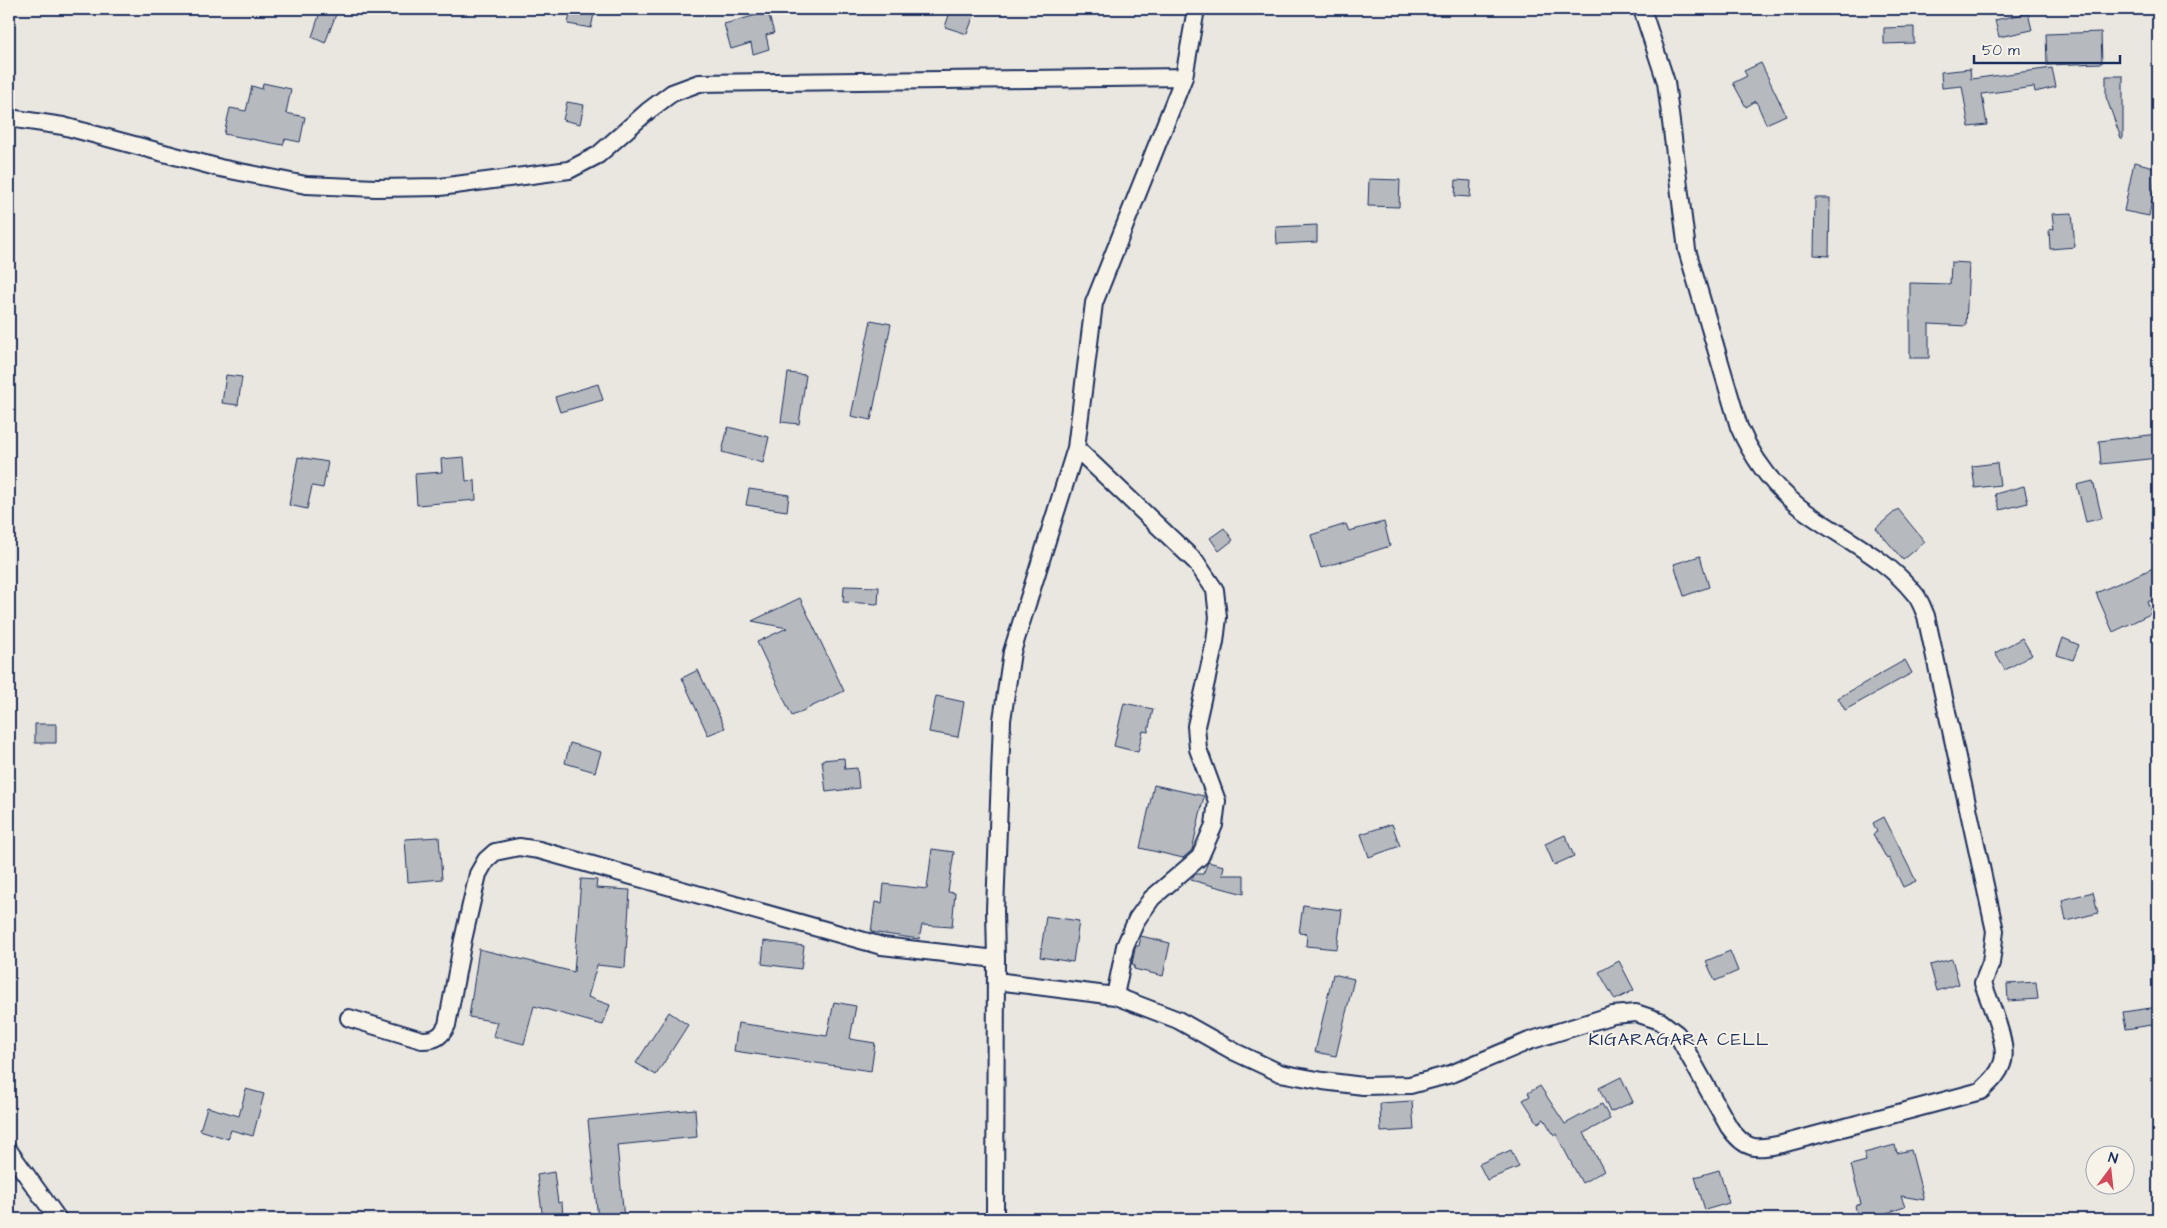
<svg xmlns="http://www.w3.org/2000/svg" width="2167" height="1228" font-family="'Architects Daughter',sans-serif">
  <rect width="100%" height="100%" fill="#eae7e0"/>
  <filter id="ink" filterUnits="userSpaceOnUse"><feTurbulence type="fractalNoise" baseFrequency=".02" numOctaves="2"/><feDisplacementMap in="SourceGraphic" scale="10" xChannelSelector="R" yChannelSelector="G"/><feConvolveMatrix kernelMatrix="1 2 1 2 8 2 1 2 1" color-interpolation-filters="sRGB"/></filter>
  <g filter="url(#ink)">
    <path fill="#b6babf" stroke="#1b2f5e" d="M 321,9 L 338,9 L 325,43 L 312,37 Z
      M 571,9 L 595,9 L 591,28 L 568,24 Z
      M 951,9 L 976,9 L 967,34 L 945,27 Z
      M 768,12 L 774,33 L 766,35 L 769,49 L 753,54 L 751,43 L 731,49 L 724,24 Z
      M 2028,13 L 2032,30 L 1999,37 L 1995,20 Z
      M 1914,27 L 1914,43 L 1884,44 L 1884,28 Z
      M 2101,32 L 2102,63 L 2047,65 L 2046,34 Z
      M 1761,63 L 1786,115 L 1766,124 L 1756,101 L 1746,107 L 1733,83 L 1747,76 L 1744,71 Z
      M 2052,68 L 2056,87 L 2035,92 L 2034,87 L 1982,94 L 1987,125 L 1969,127 L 1962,86 L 1942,88 L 1941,72 L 1970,69 L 1971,79 Z
      M 2106,76 L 2123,76 L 2123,138 L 2121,138 L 2106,97 Z
      M 263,83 L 291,89 L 286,113 L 305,117 L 300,142 L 285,139 L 283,145 L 224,134 L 230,108 L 246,111 L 252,86 L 262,89 Z
      M 567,102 L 584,105 L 580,124 L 563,120 Z
      M 2134,162 L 2158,168 L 2149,216 L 2124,211 Z
      M 1369,179 L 1400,180 L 1399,207 L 1368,206 Z
      M 1456,180 L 1471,181 L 1470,197 L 1455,196 Z
      M 1815,198 L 1830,198 L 1829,256 L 1814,255 Z
      M 2072,213 L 2075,247 L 2050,249 L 2049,230 L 2054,229 L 2052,214 Z
      M 1317,225 L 1317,242 L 1277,244 L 1276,227 Z
      M 1951,262 L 1969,263 L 1966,326 L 1929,324 L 1929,358 L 1910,358 L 1910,283 L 1950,284 Z
      M 871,320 L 891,324 L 871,420 L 851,416 Z
      M 788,373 L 806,375 L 799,424 L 781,422 Z
      M 226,375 L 242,377 L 238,405 L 222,403 Z
      M 598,384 L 603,400 L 560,412 L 555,397 Z
      M 728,427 L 769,437 L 763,463 L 722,452 Z
      M 2158,434 L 2158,458 L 2101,464 L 2099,441 Z
      M 298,457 L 328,462 L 323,488 L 312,486 L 307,509 L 289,505 Z
      M 464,457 L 466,481 L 475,480 L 476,500 L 417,505 L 415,474 L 442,472 L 441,459 Z
      M 1997,463 L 2000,485 L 1975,488 L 1972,466 Z
      M 2093,481 L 2102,518 L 2086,522 L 2077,485 Z
      M 2024,486 L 2028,503 L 2000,510 L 1995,494 Z
      M 749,489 L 789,495 L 787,511 L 746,505 Z
      M 1898,509 L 1925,542 L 1903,560 L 1876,528 Z
      M 1384,522 L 1390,546 L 1321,568 L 1311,535 L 1346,524 L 1349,531 Z
      M 1224,528 L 1233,540 L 1219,551 L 1210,538 Z
      M 1700,556 L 1709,587 L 1684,596 L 1674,564 Z
      M 2158,566 L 2158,598 L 2147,602 L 2152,613 L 2113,632 L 2096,593 Z
      M 844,586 L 879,587 L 878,604 L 843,602 Z
      M 800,598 L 844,691 L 792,716 L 757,642 L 787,628 L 752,621 Z
      M 2022,638 L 2032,655 L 2005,670 L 1995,653 Z
      M 2063,638 L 2079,645 L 2073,660 L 2057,655 Z
      M 1905,660 L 1912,673 L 1845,710 L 1838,698 Z
      M 698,670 L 725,728 L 708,735 L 682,678 Z
      M 936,696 L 964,702 L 958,737 L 929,732 Z
      M 1124,703 L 1153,709 L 1148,732 L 1143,731 L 1138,752 L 1114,746 Z
      M 35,724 L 56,724 L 56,743 L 35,743 Z
      M 570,743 L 601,752 L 595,772 L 565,763 Z
      M 844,758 L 845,769 L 857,768 L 859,788 L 826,792 L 822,760 Z
      M 1154,785 L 1204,796 L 1192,850 L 1183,858 L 1140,848 Z
      M 1884,817 L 1916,881 L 1903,887 L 1889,858 L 1887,859 L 1873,834 L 1877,832 L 1873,823 Z
      M 1392,824 L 1400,846 L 1369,857 L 1361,834 Z
      M 1565,835 L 1574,856 L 1554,865 L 1545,844 Z
      M 439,837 L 442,879 L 408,882 L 405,839 Z
      M 932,849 L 954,852 L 948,892 L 955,893 L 952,927 L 922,925 L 919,939 L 871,932 L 875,902 L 882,903 L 884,884 L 927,889 Z
      M 1208,862 L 1224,866 L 1222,875 L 1244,875 L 1244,894 L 1191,880 L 1195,874 L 1203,874 Z
      M 581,879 L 597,880 L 596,888 L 630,890 L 625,968 L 597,965 L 588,997 L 610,1005 L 603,1025 L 534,1006 L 524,1044 L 493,1036 L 497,1022 L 469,1017 L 479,949 L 574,972 Z
      M 2093,892 L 2098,913 L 2066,921 L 2062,900 Z
      M 1303,905 L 1342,910 L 1337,949 L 1306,946 L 1307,934 L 1299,933 Z
      M 1046,916 L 1079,921 L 1073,962 L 1040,957 Z
      M 1141,936 L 1170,943 L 1163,976 L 1134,969 L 1135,965 L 1132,964 L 1135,949 L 1136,946 L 1139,946 Z
      M 764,941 L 804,946 L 801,969 L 762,964 Z
      M 1730,951 L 1738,971 L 1715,981 L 1706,961 Z
      M 1952,959 L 1959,984 L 1937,991 L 1930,965 Z
      M 1619,961 L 1634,990 L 1615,1000 L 1599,972 Z
      M 1333,974 L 1354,979 L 1336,1056 L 1315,1052 Z
      M 2036,982 L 2038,999 L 2008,1001 L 2007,984 Z
      M 834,1002 L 856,1006 L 850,1039 L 875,1043 L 871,1071 L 734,1051 L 738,1023 L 827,1036 Z
      M 2158,1007 L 2158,1024 L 2126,1029 L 2123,1012 Z
      M 669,1012 L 688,1025 L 656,1075 L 636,1063 Z
      M 1621,1077 L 1633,1102 L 1610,1112 L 1599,1088 Z
      M 1540,1086 L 1565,1124 L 1602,1104 L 1610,1119 L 1584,1133 L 1604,1171 L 1582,1183 L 1556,1134 L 1554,1135 L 1544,1119 L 1538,1123 L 1523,1100 L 1530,1096 L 1528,1093 Z
      M 246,1089 L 264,1094 L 253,1136 L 231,1130 L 228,1139 L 200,1130 L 207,1107 L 239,1116 Z
      M 1412,1101 L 1414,1130 L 1381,1132 L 1380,1103 Z
      M 695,1109 L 697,1137 L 617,1145 L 624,1219 L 598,1219 L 588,1120 Z
      M 1895,1145 L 1897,1153 L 1911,1150 L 1924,1200 L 1901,1196 L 1905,1207 L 1868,1219 L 1859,1219 L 1855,1206 L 1861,1204 L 1851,1165 L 1866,1161 L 1864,1153 Z
      M 1511,1150 L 1519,1167 L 1487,1180 L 1479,1164 Z
      M 1719,1170 L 1729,1203 L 1705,1210 L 1695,1177 Z
      M 554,1172 L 558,1203 L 562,1202 L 563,1219 L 543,1219 L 537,1175 Z"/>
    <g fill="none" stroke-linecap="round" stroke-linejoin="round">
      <defs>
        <path id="street" d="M 9,118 L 63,126 L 220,168 L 306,185 L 376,188 L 440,187 L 569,170 L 598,155 L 648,111 L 672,93 L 699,83 L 1184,77
          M 1076,448 L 1196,562 L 1215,590 L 1218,617 L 1215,642 L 1196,726 L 1198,749 L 1217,801 L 1214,825 L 1200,857 L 1152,898 L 1137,919 L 1125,946 L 1115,996
          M 996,981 L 1115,996 L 1178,1020 L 1235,1052 L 1280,1073 L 1323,1081 L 1363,1086 L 1410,1085 L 1451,1074 L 1529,1041 L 1613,1015 L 1636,1013 L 1660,1021 L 1677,1034 L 1729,1127 C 1745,1150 1755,1150 1782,1144 L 1981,1091 C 1989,1083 1998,1076 2002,1064 C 2010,1046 1989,1002 1983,983 L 1991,963 L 1995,931 L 1926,616 C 1923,609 1920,599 1914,593 C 1884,555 1835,535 1798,506 C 1771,484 1753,459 1739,427 L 1687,250 L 1666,82 L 1642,9
          M 349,1018 L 422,1040 C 435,1040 441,1037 447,1025 L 463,940 L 478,874 L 486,860 L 495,852 L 519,847 L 539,850 L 882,946 L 996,959
          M 9,1151 L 58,1219
          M 995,1219 L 996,959 L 995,910 L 1002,720 L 1012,652 L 1076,448 L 1094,303 L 1184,77 L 1196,9"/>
      </defs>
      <use href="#street" stroke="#1b2f5e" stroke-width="20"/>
      <use href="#street" stroke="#f7f3e8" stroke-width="16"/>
    </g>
  </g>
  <g text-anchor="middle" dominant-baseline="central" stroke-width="4" stroke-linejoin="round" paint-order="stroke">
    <g font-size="18" letter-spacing="1" fill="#1b2f5e" stroke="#f7f3e8">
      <text x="1679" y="1039">KIGARAGARA CELL</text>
    </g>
  </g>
  <rect width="2167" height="1228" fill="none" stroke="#f7f3e8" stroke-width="30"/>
  <rect x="15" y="15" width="2137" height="1198" fill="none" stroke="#1b2f5e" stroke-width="2" filter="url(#ink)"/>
  <g transform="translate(2110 1170) rotate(15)"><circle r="24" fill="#f7f3e8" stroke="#9fa5b1"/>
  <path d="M0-4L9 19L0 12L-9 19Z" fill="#d1495b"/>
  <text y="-8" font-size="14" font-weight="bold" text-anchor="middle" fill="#1b2f5e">N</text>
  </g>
  <path d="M1974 55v8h146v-8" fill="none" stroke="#1b2f5e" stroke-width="2.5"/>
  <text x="1982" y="55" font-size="15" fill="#1b2f5e" stroke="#f7f3e8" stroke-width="4" paint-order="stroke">50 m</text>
</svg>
